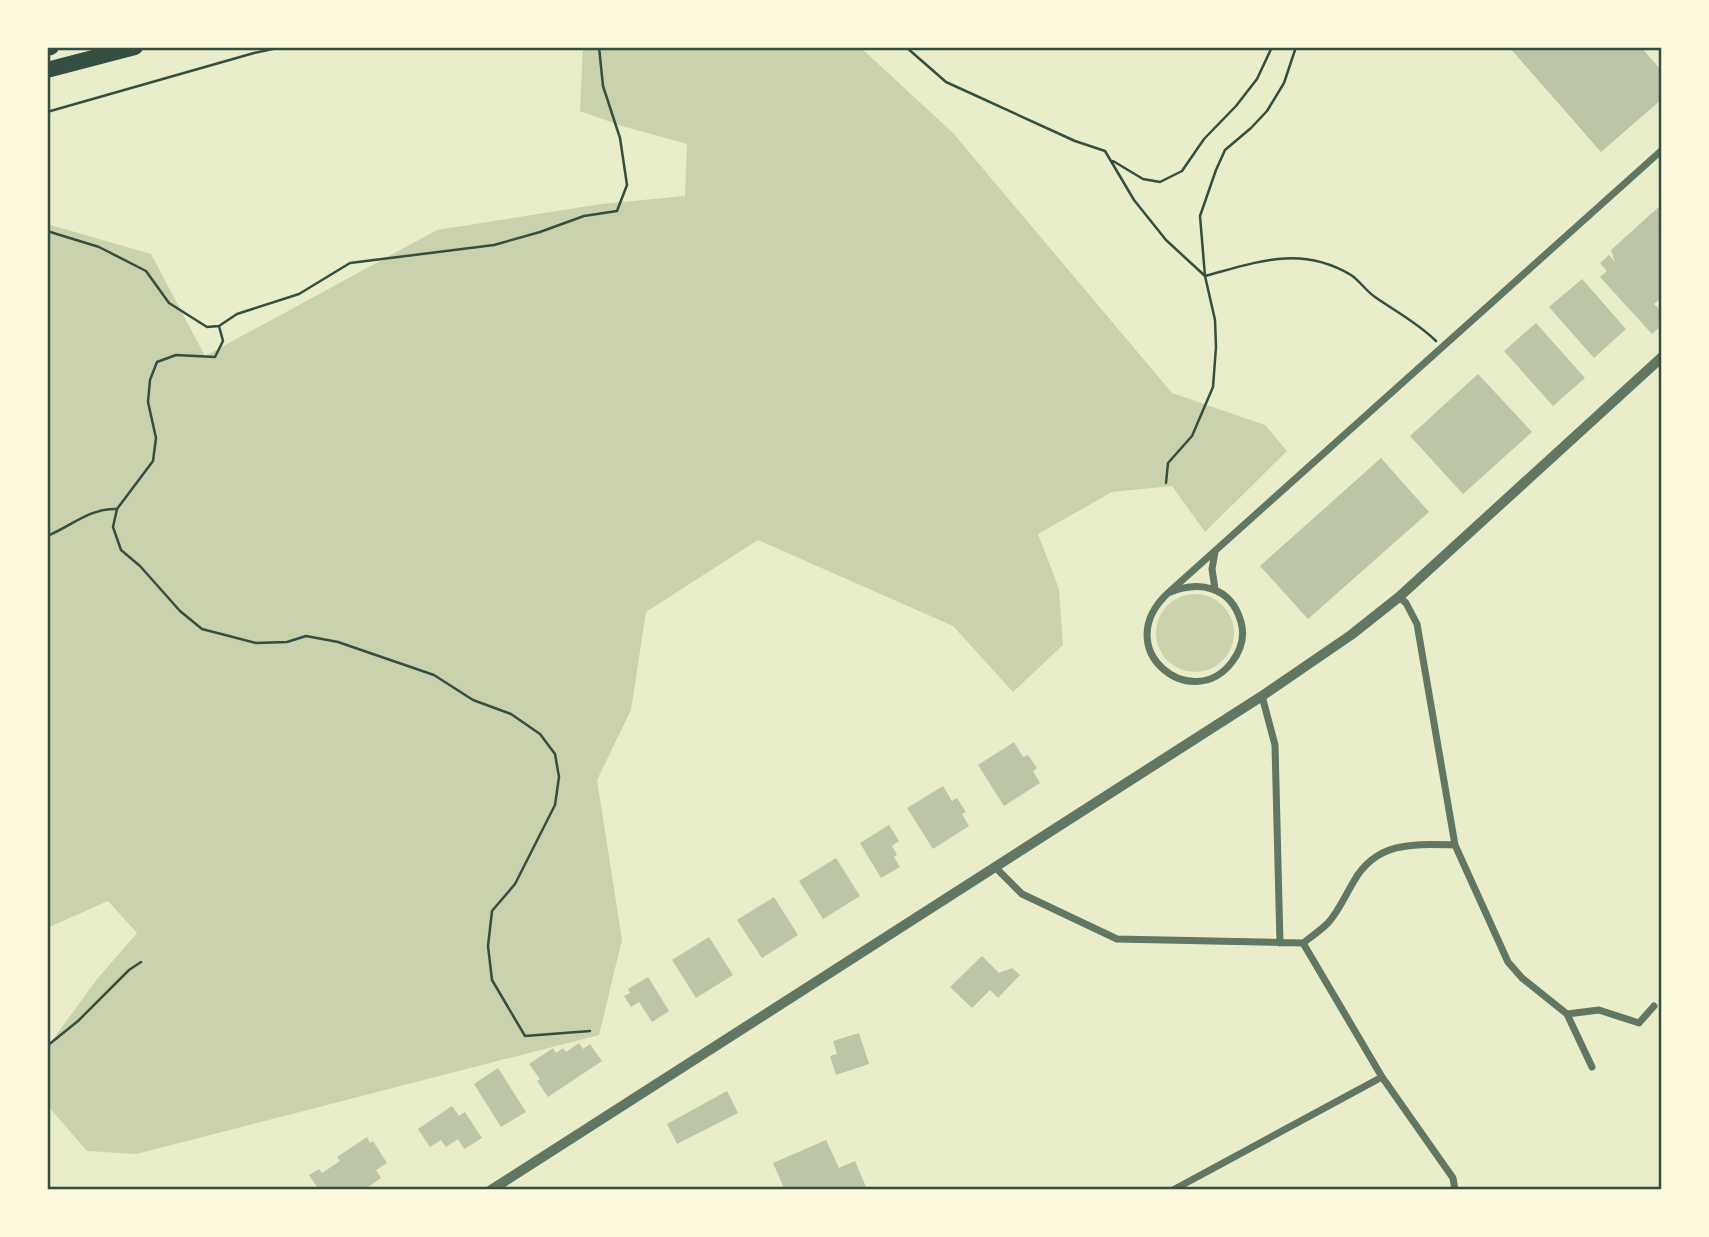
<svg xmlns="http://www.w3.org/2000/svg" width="1709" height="1237" font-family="Cabin,sans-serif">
  <rect width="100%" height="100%" fill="#e9edc9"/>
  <path fill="#cad2ad" d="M 583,47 L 860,47 L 953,133 L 1172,393 L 1265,425 L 1287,451 L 1205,532 L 1172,486 L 1112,492 L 1038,534 L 1059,589 L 1063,645 L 1013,692 L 953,626 L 758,540 L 646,612 L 631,710 L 597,780 L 622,940 L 599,1035 L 136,1154 L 87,1151 L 47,1105 L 48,1046 L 98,978 L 137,933 L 108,901 L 47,928 L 47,224 L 151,254 L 205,356 L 437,230 L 601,204 L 685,196 L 687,144 L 622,126 L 580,111 Z
    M1156 633a39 39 0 1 1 78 0a39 39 0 1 1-78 0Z"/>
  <path fill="#bcc5a7" d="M 1509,47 L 1641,47 L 1662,71 L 1662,99 L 1601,152 Z
    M 1662,204 L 1662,297 L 1654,304 L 1662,312 L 1662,325 L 1652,334 L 1600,277 L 1607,271 L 1600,263 L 1609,255 L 1615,262 L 1611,250 Z
    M 1582,279 L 1626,329 L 1594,358 L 1549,307 Z
    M 1536,323 L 1585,378 L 1553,406 L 1504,351 Z
    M 1478,374 L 1532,432 L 1463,494 L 1410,436 Z
    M 1381,458 L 1429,512 L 1308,619 L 1260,566 Z
    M 1014,742 L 1023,757 L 1028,755 L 1037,768 L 1033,771 L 1040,783 L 1004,806 L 978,765 Z
    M 943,786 L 952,801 L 957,798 L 966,812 L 962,814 L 969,826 L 933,849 L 907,808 Z
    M 889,825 L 899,841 L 892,846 L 897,855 L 894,857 L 900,867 L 881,878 L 860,843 Z
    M 836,858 L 860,896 L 823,919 L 799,881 Z
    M 774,897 L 798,935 L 762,958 L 737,920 Z
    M 709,937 L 733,975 L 696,998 L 672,960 Z
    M 982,956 L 999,973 L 1012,968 L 1020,975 L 998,998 L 990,990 L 972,1008 L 950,987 Z
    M 648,977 L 669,1011 L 652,1022 L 639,1002 L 631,1007 L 624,996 L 630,993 L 628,989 Z
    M 859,1033 L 869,1064 L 836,1075 L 830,1056 L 837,1054 L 833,1041 Z
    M 579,1043 L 583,1049 L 590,1044 L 602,1061 L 548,1097 L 537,1081 L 540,1079 L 529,1064 L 553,1048 L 556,1053 L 563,1048 L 566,1052 Z
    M 498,1068 L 526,1112 L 501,1127 L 474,1084 Z
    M 727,1091 L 738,1113 L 677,1144 L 667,1124 Z
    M 452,1106 L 459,1116 L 465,1112 L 482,1138 L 464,1149 L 458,1139 L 446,1147 L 441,1140 L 430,1147 L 418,1129 Z
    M 367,1137 L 370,1143 L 373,1141 L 387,1163 L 376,1170 L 381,1178 L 364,1190 L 319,1190 L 309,1175 L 319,1169 L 322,1173 L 340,1161 L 337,1157 Z
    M 826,1140 L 839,1168 L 855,1161 L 866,1187 L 860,1190 L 785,1190 L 773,1163 Z"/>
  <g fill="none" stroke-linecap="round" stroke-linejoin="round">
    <path stroke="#344e41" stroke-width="2.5" d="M 906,47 L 946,82 L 1075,141 L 1105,151 L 1134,200 L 1166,240 L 1205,276 C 1257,262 1300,245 1351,275 C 1360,281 1366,291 1375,297 C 1395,311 1418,323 1436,341
      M 47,112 L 254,53 L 282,47
      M 1113,161 L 1143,179 L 1160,182 L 1182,171 L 1204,139 L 1236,106 L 1257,79 L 1272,47
      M 47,231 L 99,247 L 146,271 L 169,303 L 207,327 L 219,326
      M 1166,483 L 1168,463 L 1192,436 L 1213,387 L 1216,347 L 1215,320 L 1205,276 L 1200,216 L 1216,170 L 1225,150 L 1251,128 L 1267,111 L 1284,83 L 1296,47
      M 117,509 L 113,527 L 121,550 L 140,566 L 180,611 L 202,629 L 256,643 L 287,642 L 306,636 L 338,642 L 434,675 L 473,700 L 511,714 L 540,734 L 555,754 L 559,777 L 555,805 L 515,884 L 492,911 L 488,946 L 492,980 L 525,1036 L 590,1031
      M 47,536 C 72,526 89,508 117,509 L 153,461 L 156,438 L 148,402 L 150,380 L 157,362 L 176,355 L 215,357 L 223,341 L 219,326 L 237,314 L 299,294 L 350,263 L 494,245 L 540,232 L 584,216 L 617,211 L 627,185 L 620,138 L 603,86 L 599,47
      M 47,1046 L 78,1021 L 129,970 L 141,962"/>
    <path stroke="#617663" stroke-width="7" d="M 1215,552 L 1212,569 L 1215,589
      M 1168,593 C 1199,580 1231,586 1241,622 C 1245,636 1241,650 1232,662 C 1192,715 1108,649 1168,593 L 1662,150
      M 1399,597 L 1406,603 L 1417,624 L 1455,845 L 1508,962 L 1522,978 L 1567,1014 L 1592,1067
      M 1262,696 L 1275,745 L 1280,943
      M 995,867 L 1022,894 L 1117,939 L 1303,943 C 1311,937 1321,930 1328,923 C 1339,911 1346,894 1354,881 C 1377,841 1414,844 1455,845
      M 1303,943 L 1382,1077 L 1453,1178 L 1455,1190
      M 1567,1014 L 1599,1010 L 1639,1023 L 1654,1006
      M 1173,1190 L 1382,1077"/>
    <path stroke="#617663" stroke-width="10" d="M 491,1190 L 1262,696 L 1351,635 L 1399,597 L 1662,357"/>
    <path stroke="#344e41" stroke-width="16" d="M 47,48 L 51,47
      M 47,70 L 135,47"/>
  </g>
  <rect width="1709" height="1237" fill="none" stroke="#fefae0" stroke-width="98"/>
  <rect x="49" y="49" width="1611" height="1139" fill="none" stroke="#344e41" stroke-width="2.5"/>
</svg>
